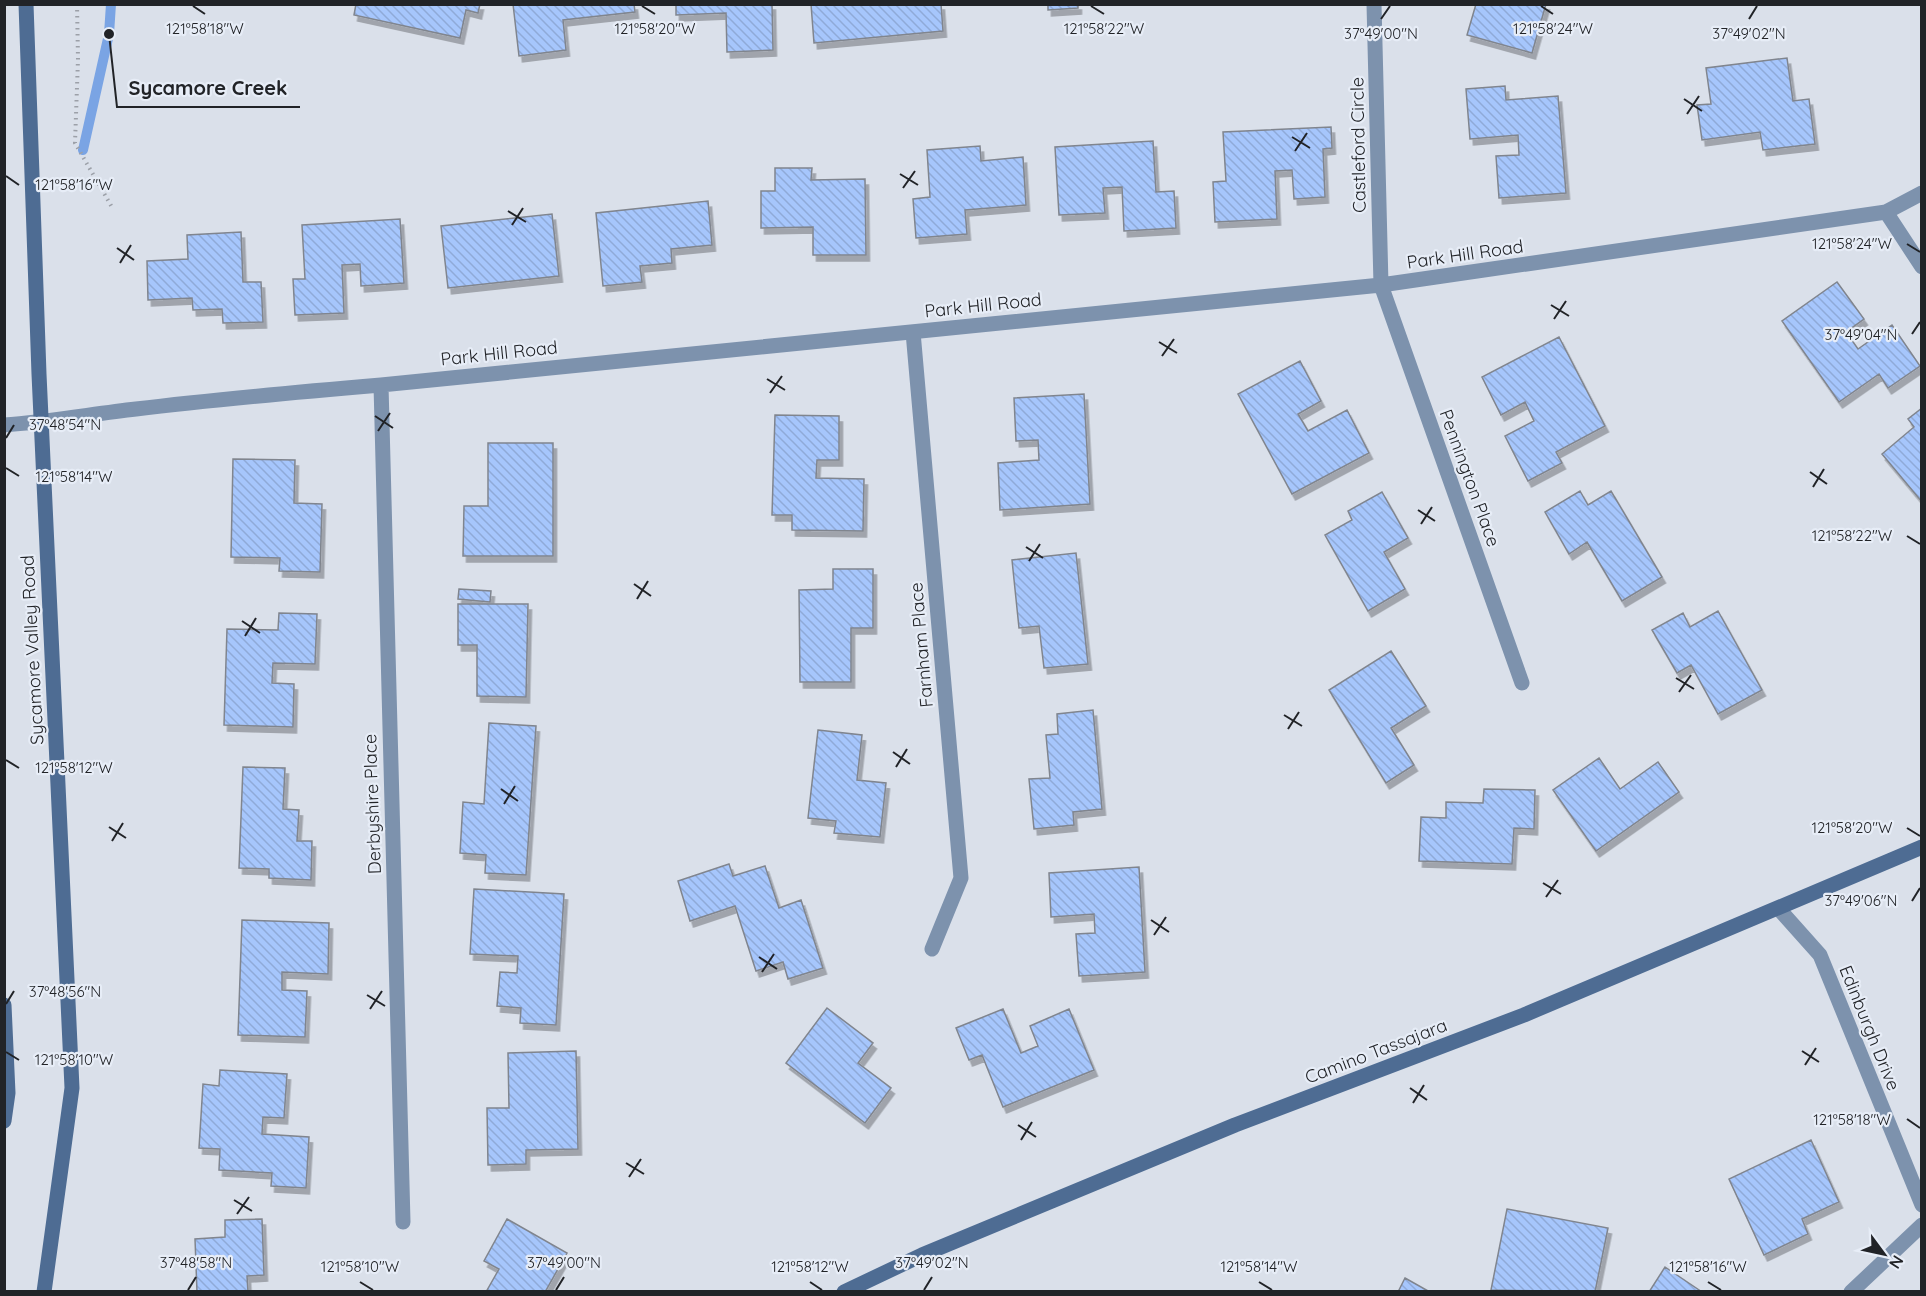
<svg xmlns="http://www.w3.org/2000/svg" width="1926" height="1296" font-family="Quicksand,sans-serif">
  <defs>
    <pattern id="building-back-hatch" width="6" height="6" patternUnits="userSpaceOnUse" patternTransform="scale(1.5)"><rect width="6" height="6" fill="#a6c6fc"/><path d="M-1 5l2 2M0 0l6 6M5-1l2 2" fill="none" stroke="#8faad8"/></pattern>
    <filter id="shadow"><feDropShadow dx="3.5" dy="6" stdDeviation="0" flood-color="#0004"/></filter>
  </defs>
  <rect width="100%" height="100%" fill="#dae0ea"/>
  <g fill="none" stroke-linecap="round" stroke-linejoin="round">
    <path stroke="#7aa4e4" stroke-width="10" d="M 83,150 L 109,34 L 111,4"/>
  </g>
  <path fill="url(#building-back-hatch)" stroke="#80858e" stroke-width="1.5" filter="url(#shadow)" d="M 356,4 L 480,4 L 478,13 L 466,10 L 460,38 L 354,15 Z
    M 513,4 L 634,4 L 635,12 L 563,20 L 566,50 L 519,56 Z
    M 676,4 L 772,4 L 773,50 L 727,52 L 726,13 L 676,15 Z
    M 811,4 L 941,4 L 943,31 L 814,43 Z
    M 1048,4 L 1078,4 L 1078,8 L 1048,10 Z
    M 1476,4 L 1546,4 L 1532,53 L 1467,35 Z
    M 1787,58 L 1793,101 L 1809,99 L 1815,144 L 1763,150 L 1760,132 L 1702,140 L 1697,105 L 1711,104 L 1706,68 Z
    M 1505,86 L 1506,100 L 1558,96 L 1566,193 L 1499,198 L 1496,156 L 1519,155 L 1518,135 L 1470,139 L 1466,89 Z
    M 1331,127 L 1332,148 L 1323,149 L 1325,197 L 1294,199 L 1292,170 L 1275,171 L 1277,219 L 1215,222 L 1213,182 L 1226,181 L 1223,132 Z
    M 1153,141 L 1156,192 L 1174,191 L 1176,228 L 1124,231 L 1122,187 L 1103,188 L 1105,213 L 1059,215 L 1055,147 Z
    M 980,146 L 981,161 L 1023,157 L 1026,205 L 965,210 L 967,234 L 916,238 L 913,199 L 930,197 L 927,150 Z
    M 775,168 L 812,168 L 811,180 L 865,179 L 866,255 L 813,255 L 813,227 L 761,228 L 761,191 L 775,191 Z
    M 708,201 L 712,245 L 671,249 L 672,263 L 640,266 L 642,282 L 603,286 L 596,213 Z
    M 552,214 L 559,276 L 448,288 L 441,226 Z
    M 400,219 L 404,283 L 361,286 L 360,264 L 342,265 L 344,313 L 295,315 L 293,279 L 305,279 L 302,225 Z
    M 241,232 L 243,282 L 261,282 L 263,322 L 223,323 L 222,309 L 193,310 L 192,298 L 148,300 L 147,261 L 188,259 L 187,235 Z
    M 1837,282 L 1864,319 L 1846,332 L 1858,349 L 1892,325 L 1920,366 L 1888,388 L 1879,374 L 1839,402 L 1782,321 Z
    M 1559,337 L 1605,426 L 1556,452 L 1562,463 L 1528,481 L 1505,436 L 1534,421 L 1525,402 L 1501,415 L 1482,377 Z
    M 1300,361 L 1321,401 L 1298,414 L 1308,431 L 1347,410 L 1369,453 L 1292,494 L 1238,394 Z
    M 1084,394 L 1090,504 L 1000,510 L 998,463 L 1039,460 L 1038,440 L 1016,441 L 1014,398 Z
    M 1922,408 L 1922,502 L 1882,454 L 1914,427 L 1908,419 Z
    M 775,415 L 839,416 L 839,460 L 817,460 L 816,478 L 864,479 L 863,531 L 792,530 L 792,515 L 772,515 Z
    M 488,443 L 553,443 L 553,556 L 463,556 L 464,506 L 488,506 Z
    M 233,459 L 295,460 L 294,503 L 322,504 L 320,572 L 279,571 L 280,558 L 231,557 Z
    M 1580,491 L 1588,505 L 1611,491 L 1662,577 L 1622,601 L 1587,542 L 1569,554 L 1545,512 Z
    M 1382,492 L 1408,538 L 1384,552 L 1405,589 L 1368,611 L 1325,535 L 1352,520 L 1348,511 Z
    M 1076,553 L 1088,664 L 1044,668 L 1039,626 L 1019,628 L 1012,560 Z
    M 833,569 L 873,569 L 873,628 L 851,628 L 851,682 L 800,682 L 799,590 L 833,589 Z
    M 459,589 L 491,591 L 490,602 L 458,599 Z
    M 458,604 L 528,604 L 526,697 L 477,696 L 477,645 L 458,645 Z
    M 1718,611 L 1762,690 L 1718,714 L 1691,665 L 1677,673 L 1652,630 L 1683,613 L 1690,627 Z
    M 279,613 L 317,614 L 315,664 L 273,663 L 272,683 L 294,684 L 293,727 L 224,725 L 227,629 L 278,630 Z
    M 1391,651 L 1426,706 L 1391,728 L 1414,765 L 1386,783 L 1329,690 Z
    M 1093,710 L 1102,809 L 1073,812 L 1074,825 L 1034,829 L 1029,779 L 1050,778 L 1046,735 L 1058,734 L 1057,714 Z
    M 489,723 L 536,726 L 526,875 L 485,873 L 486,855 L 460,853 L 463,802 L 484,804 Z
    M 818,730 L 862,735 L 857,780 L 886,783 L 880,837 L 834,833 L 836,821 L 808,818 Z
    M 1599,758 L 1620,789 L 1658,762 L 1679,792 L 1596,851 L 1553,790 Z
    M 243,767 L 285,768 L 283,809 L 299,810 L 297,841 L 312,841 L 311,880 L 269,878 L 269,869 L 239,868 Z
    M 1484,789 L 1535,790 L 1534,829 L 1514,828 L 1512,864 L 1419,861 L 1421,817 L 1446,818 L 1446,802 L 1483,803 Z
    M 729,864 L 733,876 L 765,866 L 779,908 L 801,900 L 823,968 L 788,979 L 783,962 L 756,971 L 735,906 L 690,921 L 678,881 Z
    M 1139,867 L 1145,972 L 1079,976 L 1076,934 L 1095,933 L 1094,914 L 1051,917 L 1049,873 Z
    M 474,889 L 564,894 L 556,1025 L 520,1023 L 521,1008 L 497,1006 L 500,972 L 517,973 L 518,956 L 470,954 Z
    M 242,920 L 329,923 L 328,974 L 282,972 L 282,990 L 307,991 L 305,1037 L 238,1035 Z
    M 827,1008 L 873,1043 L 858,1063 L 891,1088 L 865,1123 L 786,1063 Z
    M 1003,1009 L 1021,1053 L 1038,1046 L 1030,1026 L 1069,1009 L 1094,1070 L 1003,1107 L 982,1055 L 969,1060 L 956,1028 Z
    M 576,1051 L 578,1149 L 526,1150 L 526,1164 L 488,1165 L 487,1108 L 509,1108 L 508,1053 Z
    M 220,1070 L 287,1074 L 284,1118 L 263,1117 L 262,1134 L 309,1137 L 306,1188 L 271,1186 L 272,1173 L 219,1170 L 220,1149 L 199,1148 L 203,1084 L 219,1086 Z
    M 1811,1140 L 1839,1202 L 1802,1219 L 1808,1234 L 1764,1255 L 1729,1179 Z
    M 1507,1209 L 1608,1228 L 1595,1292 L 1491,1290 Z
    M 262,1219 L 264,1275 L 247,1276 L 248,1292 L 197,1292 L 195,1239 L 225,1237 L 225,1220 Z
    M 507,1219 L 567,1253 L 545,1292 L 486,1292 L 499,1269 L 484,1261 Z
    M 1665,1267 L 1702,1292 L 1649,1292 Z
    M 1405,1278 L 1430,1292 L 1398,1292 Z"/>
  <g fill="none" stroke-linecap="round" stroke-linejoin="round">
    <path stroke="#9ca0a8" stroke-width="4" stroke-dasharray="1.5 4.5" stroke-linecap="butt" d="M 77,4 L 78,59 L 75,143 L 113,209"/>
    <path stroke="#7d92ad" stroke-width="15" d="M 1374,4 L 1381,285 L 1522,683
      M 1886,212 L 1922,267
      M 913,332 L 961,878 L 932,949
      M 381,385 L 403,1222
      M 4,425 C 49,422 92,414 136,409 C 217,399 299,392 381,385 L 1381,285 L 1886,212 L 1922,193
      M 1779,909 L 1820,955 L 1922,1205
      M 1851,1292 L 1922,1225"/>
    <path stroke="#4e6c93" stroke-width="15" d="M 26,4 L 39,374 L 72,1088 L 44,1292
      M 4,1005 L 8,1093 L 4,1121
      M 844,1292 L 922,1255 L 1235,1125 L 1524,1015 L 1922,847"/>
  </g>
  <path fill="none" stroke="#212327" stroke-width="2" d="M 193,6 L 205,14M 642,6 L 655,14M 1091,6 L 1104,14M 1541,6 L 1553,14M 1381,19 L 1390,6M 1749,19 L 1757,6M 1684,99 L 1702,111M 1687,114 L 1699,96M 1292,137 L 1310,148M 1295,151 L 1307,133M 900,174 L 918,185M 6,176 L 19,185M 903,188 L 915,171M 508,211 L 526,222M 512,225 L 523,208M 1907,244 L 1920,252M 117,248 L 134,260M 120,263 L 131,245M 1551,305 L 1569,316M 1554,319 L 1566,301M 1912,334 L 1920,322M 1159,342 L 1177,353M 1162,356 L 1174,339M 767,379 L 785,390M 770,393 L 782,376M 375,416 L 393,428M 378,431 L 390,413M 6,438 L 14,425M 6,468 L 19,476M 1810,472 L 1827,484M 1813,487 L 1824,469M 1418,510 L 1435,521M 1421,524 L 1432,507M 1907,536 L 1920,544M 1026,547 L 1043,558M 1029,561 L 1040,544M 634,584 L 651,596M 637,599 L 648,581M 242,621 L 260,633M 245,636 L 256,618M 1676,678 L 1694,689M 1679,692 L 1691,675M 1284,715 L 1302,726M 1288,729 L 1299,712M 893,752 L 910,764M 6,760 L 19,768M 896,767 L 907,749M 501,789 L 518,801M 504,804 L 515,786M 109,827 L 126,838M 1907,828 L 1920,836M 112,841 L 123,823M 1543,883 L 1561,894M 1546,897 L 1558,880M 1912,901 L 1920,888M 1151,920 L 1169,932M 1154,935 L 1166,917M 759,957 L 777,969M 762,972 L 774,954M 367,995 L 385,1006M 6,1004 L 14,991M 370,1009 L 382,991M 1802,1051 L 1819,1062M 6,1052 L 19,1060M 1805,1065 L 1816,1048M 1410,1088 L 1427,1100M 1413,1103 L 1424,1085M 1907,1119 L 1920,1128M 1018,1125 L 1036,1137M 1021,1140 L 1032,1122M 626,1163 L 644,1174M 629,1177 L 641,1159M 234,1200 L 252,1211M 237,1214 L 249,1197M 360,1282 L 373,1290M 810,1282 L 822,1290M 1259,1282 L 1272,1290M 1708,1282 L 1721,1290M 188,1290 L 196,1277M 556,1290 L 564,1277M 924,1290 L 932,1277"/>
  <g text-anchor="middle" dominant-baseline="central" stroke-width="4.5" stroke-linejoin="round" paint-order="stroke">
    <g font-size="18" fill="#212327" stroke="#e7edf7">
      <text transform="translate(1358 145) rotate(-91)">Castleford Circle</text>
      <text transform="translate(1465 254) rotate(-8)">Park Hill Road</text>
      <text transform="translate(983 305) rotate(-6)">Park Hill Road</text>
      <text transform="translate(499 353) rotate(-6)">Park Hill Road</text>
      <text transform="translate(1470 478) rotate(70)">Pennington Place</text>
      <text transform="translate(921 645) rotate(-95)">Farnham Place</text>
      <text transform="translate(32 650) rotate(-93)">Sycamore Valley Road</text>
      <text transform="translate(372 804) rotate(-92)">Derbyshire Place</text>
      <text transform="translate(1870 1028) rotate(68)">Edinburgh Drive</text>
      <text transform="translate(1376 1051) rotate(-21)">Camino Tassajara</text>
    </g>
  </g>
  <g font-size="15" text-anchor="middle" fill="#212327" stroke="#e7edf7" stroke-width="4.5" stroke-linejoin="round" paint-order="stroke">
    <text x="205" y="34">121°58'18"W</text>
    <text x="1104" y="34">121°58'22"W</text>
    <text x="1553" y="34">121°58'24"W</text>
    <text x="655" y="34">121°58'20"W</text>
    <text x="1381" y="39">37°49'00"N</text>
    <text x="1749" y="39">37°49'02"N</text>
    <text x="74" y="190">121°58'16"W</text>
    <text x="1852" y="249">121°58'24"W</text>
    <text x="1861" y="340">37°49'04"N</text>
    <text x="65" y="430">37°48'54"N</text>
    <text x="74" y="482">121°58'14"W</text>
    <text x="1852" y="541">121°58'22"W</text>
    <text x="74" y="773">121°58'12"W</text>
    <text x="1852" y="833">121°58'20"W</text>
    <text x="1861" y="906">37°49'06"N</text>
    <text x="65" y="997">37°48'56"N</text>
    <text x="74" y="1065">121°58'10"W</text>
    <text x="1852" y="1125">121°58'18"W</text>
    <text x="196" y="1268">37°48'58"N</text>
    <text x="564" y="1268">37°49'00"N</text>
    <text x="932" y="1268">37°49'02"N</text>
    <text x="360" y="1272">121°58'10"W</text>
    <text x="810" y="1272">121°58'12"W</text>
    <text x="1259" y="1272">121°58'14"W</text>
    <text x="1708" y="1272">121°58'16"W</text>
  </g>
  <path fill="none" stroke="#212327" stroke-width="2" d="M109 34L117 107H300"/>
  <circle fill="#212327" stroke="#e7edf7" stroke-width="2" cx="109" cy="34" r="6"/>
  <g font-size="20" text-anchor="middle" font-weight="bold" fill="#212327" stroke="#e7edf7" stroke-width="4.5" stroke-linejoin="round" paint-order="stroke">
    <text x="208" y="95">Sycamore Creek</text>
  </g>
  <rect width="1926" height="1296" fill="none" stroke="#212327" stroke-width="12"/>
  <g transform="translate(1884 1254) rotate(123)" stroke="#e7edf7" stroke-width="4.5" paint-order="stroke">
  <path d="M0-4.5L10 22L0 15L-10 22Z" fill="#212327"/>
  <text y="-9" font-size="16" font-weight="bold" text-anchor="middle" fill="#212327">N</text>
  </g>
</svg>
